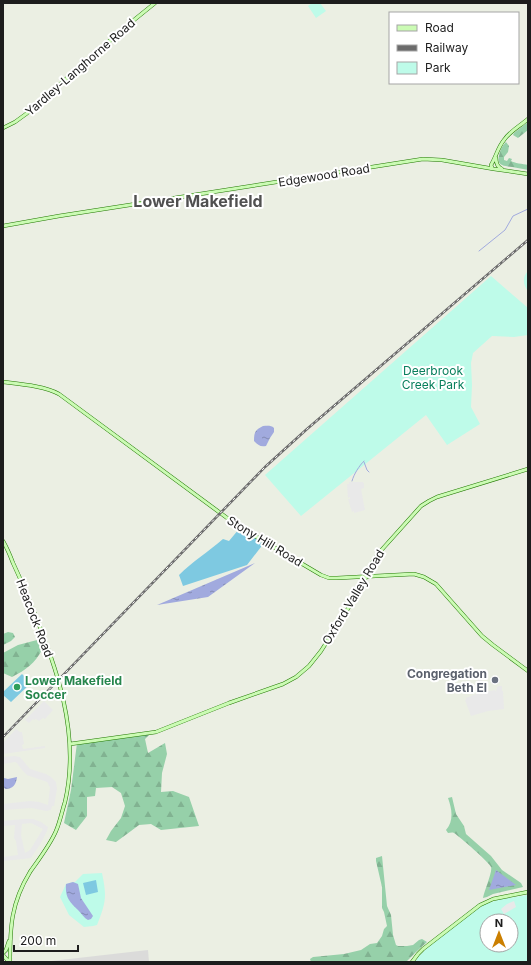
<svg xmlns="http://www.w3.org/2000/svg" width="531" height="965" font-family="Inter,sans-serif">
  <defs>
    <pattern id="forest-firs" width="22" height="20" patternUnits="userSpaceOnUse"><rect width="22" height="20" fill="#96d0a9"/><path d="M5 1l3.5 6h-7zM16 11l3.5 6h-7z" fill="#81b291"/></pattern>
    <pattern id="water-ripples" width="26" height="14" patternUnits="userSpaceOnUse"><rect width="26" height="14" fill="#a1aade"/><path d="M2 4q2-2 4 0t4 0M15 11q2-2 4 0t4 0" fill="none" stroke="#838ab3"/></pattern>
  </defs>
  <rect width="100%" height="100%" fill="#ebefe3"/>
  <path fill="#dbdbda" d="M 148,950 L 149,962 L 43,962 Z"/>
  <path fill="url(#forest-firs)" d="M 528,122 L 528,130 L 518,138 L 513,135 L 514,133 Z
    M 506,142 L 509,146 L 508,152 L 504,157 L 504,160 L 507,161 L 509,158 L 512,159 L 511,161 C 514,163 523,164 528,165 L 528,170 C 523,169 518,168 512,167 C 505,166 496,166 499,156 C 500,150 502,146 506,142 Z
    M 8,632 L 13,633 L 15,637 L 11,641 L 3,645 L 3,634 Z
    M 37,640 C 42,642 41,645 42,650 C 35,663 26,670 12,677 L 3,673 L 3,653 L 18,645 Z
    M 151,733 L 145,739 L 148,753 L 165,743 L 167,754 L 162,773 L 161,792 L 173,791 L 189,797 L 199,826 L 161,830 L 151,824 L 139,825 L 131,831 L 116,842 L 106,840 L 111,831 L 121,818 L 125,806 L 121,793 L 112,787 L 96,788 L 95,796 L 87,797 L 87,816 L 76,830 L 64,823 L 71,790 L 77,743 Z
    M 452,797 L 456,814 L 464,826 L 466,834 L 491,856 L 502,870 L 521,883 L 523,887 L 493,894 L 487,897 L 483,898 C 484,891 493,871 491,867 C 490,863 459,836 454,833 C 452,832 450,833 448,833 L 446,830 C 454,821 452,809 448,798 Z
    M 382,856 L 387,906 L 391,915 L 393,935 L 396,945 L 398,946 L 407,946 L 413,945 L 419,940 L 422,939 L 427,942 L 416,952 L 406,962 L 311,962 L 310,959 L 313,957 L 344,954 L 361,950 L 370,944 L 377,943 L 382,936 L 384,929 L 387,926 L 384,912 L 382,908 L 382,887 L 376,861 L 376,858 Z"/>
  <path fill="#befbe9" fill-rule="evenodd" d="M 312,3 L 320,3 L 326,11 L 316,18 L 308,6 Z
    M 528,271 L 528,291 C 523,285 522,277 528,271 Z
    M 491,276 L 528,308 L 528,335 L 514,337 L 492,336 L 473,353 L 471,363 L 472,385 L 471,407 L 480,424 L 447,445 L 426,415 L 301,516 L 265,475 Z
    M 102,873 C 107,897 106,902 97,925 L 93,926 L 84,927 L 69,915 L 60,897 L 66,884 L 73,882 L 75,882 L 83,874 Z
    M 528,895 L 528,962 L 415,962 L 419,956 L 426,949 L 479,908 L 485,904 L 501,899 ZM 487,921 L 511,921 L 511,945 L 487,945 Z"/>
  <path fill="#7ec9e1" d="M 239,529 L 264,543 L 247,565 L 183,586 L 179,575 C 192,562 208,552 223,539 L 229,541 Z
    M 22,674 L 31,683 L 11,702 L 3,695 L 3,692 Z
    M 96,880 L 98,892 L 86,895 L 83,883 Z"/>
  <path fill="#e9e9e9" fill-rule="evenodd" d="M 349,482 L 363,482 L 364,484 L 364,488 L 361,489 L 364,505 L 362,506 L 364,505 L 365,510 L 354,513 L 354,511 L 352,512 L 348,499 L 350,499 L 350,497 L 348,498 L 347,484 L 349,484 Z
    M 478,678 L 482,678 L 482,690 L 484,694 L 484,692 L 495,690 L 496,692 L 497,687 L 499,686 L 502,686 L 502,691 L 503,691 L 504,709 L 488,711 L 471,716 L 465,700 L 466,700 L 466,698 L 479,693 L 478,692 Z
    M 44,701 L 53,710 L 45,719 L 43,718 L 39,721 L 36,719 L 34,720 L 33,719 L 29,723 L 25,720 Z
    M 16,729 L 20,732 L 22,732 L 24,744 L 22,745 L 23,749 L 45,746 L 45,748 L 3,754 L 3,743 Z
    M 14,756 L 20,757 L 30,769 L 46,774 L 51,777 L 56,782 L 57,789 L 54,806 L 52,806 L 51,810 L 46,811 L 32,808 L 3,810 L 3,804 L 30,801 L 39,802 L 48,805 L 50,788 L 48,783 L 47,782 L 27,775 L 22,770 L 17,763 L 15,762 L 3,764 L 3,757 Z
    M 24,819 L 33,819 L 41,822 L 48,827 L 47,831 L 41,843 L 31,858 L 23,859 L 3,861 L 3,857 L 18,855 L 16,841 L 14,838 L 15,825 L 3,826 L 3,821 ZM 31,823 L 43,829 L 30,850 L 25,853 L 21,835 L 22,824 Z
    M 514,901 L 516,907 L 504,914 L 501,909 L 507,904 Z"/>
  <path fill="url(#water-ripples)" d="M 263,426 C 267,426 271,425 274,428 L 274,432 L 270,438 L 266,446 C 260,447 258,445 254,441 C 254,432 255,430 263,426 Z
    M 255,563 L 208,597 L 157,605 Z
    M 17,777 C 16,785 13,789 5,789 C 3,786 2,781 4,778 L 8,779 Z
    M 496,870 L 516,885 L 489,890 Z
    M 73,882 L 78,884 L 81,898 L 93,916 L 91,919 L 88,920 C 84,918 82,914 78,910 C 69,901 65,897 66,884 Z"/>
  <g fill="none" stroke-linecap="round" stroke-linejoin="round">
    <path stroke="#a1aade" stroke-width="1" d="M 479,251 L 505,230 L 513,216 L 528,209
      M 364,462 L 367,470 L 369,472
      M 352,481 C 354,474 359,466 364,461"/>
    <defs>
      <path id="secondary" d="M 3,128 L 15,122 L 26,114 L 129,24 L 155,3
        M 496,158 C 496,163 497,167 502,169
        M 492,168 L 491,165 C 496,157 498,147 504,140 C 510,131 520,126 528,119
        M 3,226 L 59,216 L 423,159 L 442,160 L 494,169 L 528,174
        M 3,382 C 19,384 45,386 59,394 L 238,526 L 321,575 L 329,578 L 337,578 L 414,574 L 424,577 L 436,584 L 482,636 L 493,645 L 528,671
        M 3,541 C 7,548 10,555 13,563 C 19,576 25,589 30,602 C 56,665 81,733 65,802 C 62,811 60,822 56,831 C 50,845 39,859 30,872 C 11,903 10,927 10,962
        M 70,744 L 156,732 L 229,703 L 283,684 L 296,677 L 309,666 L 321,651 L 363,585 L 369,568 L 377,555 L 421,506 L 429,501 L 437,497 L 528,469
        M 3,953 L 6,950 L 9,941
        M 3,955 L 9,962
        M 412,962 L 418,954 L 423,949 L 480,905 L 493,899 L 528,892"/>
    </defs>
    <use href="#secondary" stroke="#207701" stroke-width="4"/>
    <use href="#secondary" stroke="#cbfbb4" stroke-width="3"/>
    <defs>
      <path id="rail" d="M 3,737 L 265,467 L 307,429 L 528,240"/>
    </defs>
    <use href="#rail" stroke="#6b6b6b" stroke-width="2.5"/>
    <use href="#rail" stroke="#fff" stroke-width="1" stroke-dasharray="3" stroke-linecap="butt"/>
  </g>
  <circle fill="#6b7280" stroke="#fff" stroke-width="1.5" cx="495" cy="680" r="4"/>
  <circle fill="#2e9e5b" stroke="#fff" stroke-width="1.5" cx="17" cy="687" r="4"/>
  <g text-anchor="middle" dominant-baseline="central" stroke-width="4" stroke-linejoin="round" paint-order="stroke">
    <g font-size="12" fill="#1d1d1d" stroke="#fff">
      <text transform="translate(80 67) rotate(-41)">Yardley-Langhorne Road</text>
      <text transform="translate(324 175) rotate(-9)">Edgewood Road</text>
      <text transform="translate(265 541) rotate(31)">Stony Hill Road</text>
      <text transform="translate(353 597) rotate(-59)">Oxford Valley Road</text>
      <text transform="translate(35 618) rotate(69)">Heacock Road</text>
    </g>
    <g font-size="12" fill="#087f5c" stroke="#fff">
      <text x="433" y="370">Deerbrook<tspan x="433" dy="14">Creek Park</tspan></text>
    </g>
    <g font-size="12" font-weight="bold" fill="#5b616d" stroke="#fff" text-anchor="end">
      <text x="487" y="673">Congregation<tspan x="487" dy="14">Beth El</tspan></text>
    </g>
    <g font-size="12" font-weight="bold" fill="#27864d" stroke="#fff" text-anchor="start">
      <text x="25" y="680">Lower Makefield<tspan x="25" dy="14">Soccer</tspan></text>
    </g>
    <g font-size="16" font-weight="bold" fill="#505050" stroke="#fff">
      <text x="198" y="201">Lower Makefield</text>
    </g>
  </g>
  <rect width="531" height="965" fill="none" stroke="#1d1d1d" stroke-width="8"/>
  <rect x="389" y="12" width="130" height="72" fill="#ffffff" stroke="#a5a5a5"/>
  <rect x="397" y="25" width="20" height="6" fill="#cbfbb4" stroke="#a5a5a5"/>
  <text x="425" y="32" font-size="12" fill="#1d1d1d">Road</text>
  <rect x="397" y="45" width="20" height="6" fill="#6b6b6b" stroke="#a5a5a5"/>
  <text x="425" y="52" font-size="12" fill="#1d1d1d">Railway</text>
  <rect x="397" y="62" width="20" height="12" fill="#befbe9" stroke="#a5a5a5"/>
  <text x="425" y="72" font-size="12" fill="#1d1d1d">Park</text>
  <g transform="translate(499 933)"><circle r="19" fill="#ffffff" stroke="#a5a5a5"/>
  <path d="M0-3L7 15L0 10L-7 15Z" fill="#cb7f00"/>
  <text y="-6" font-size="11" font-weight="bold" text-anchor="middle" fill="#1d1d1d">N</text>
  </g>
  <path d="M14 945v6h64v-6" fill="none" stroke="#1d1d1d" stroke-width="2"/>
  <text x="20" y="945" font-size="12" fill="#1d1d1d" stroke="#ffffff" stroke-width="3" paint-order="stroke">200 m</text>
</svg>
